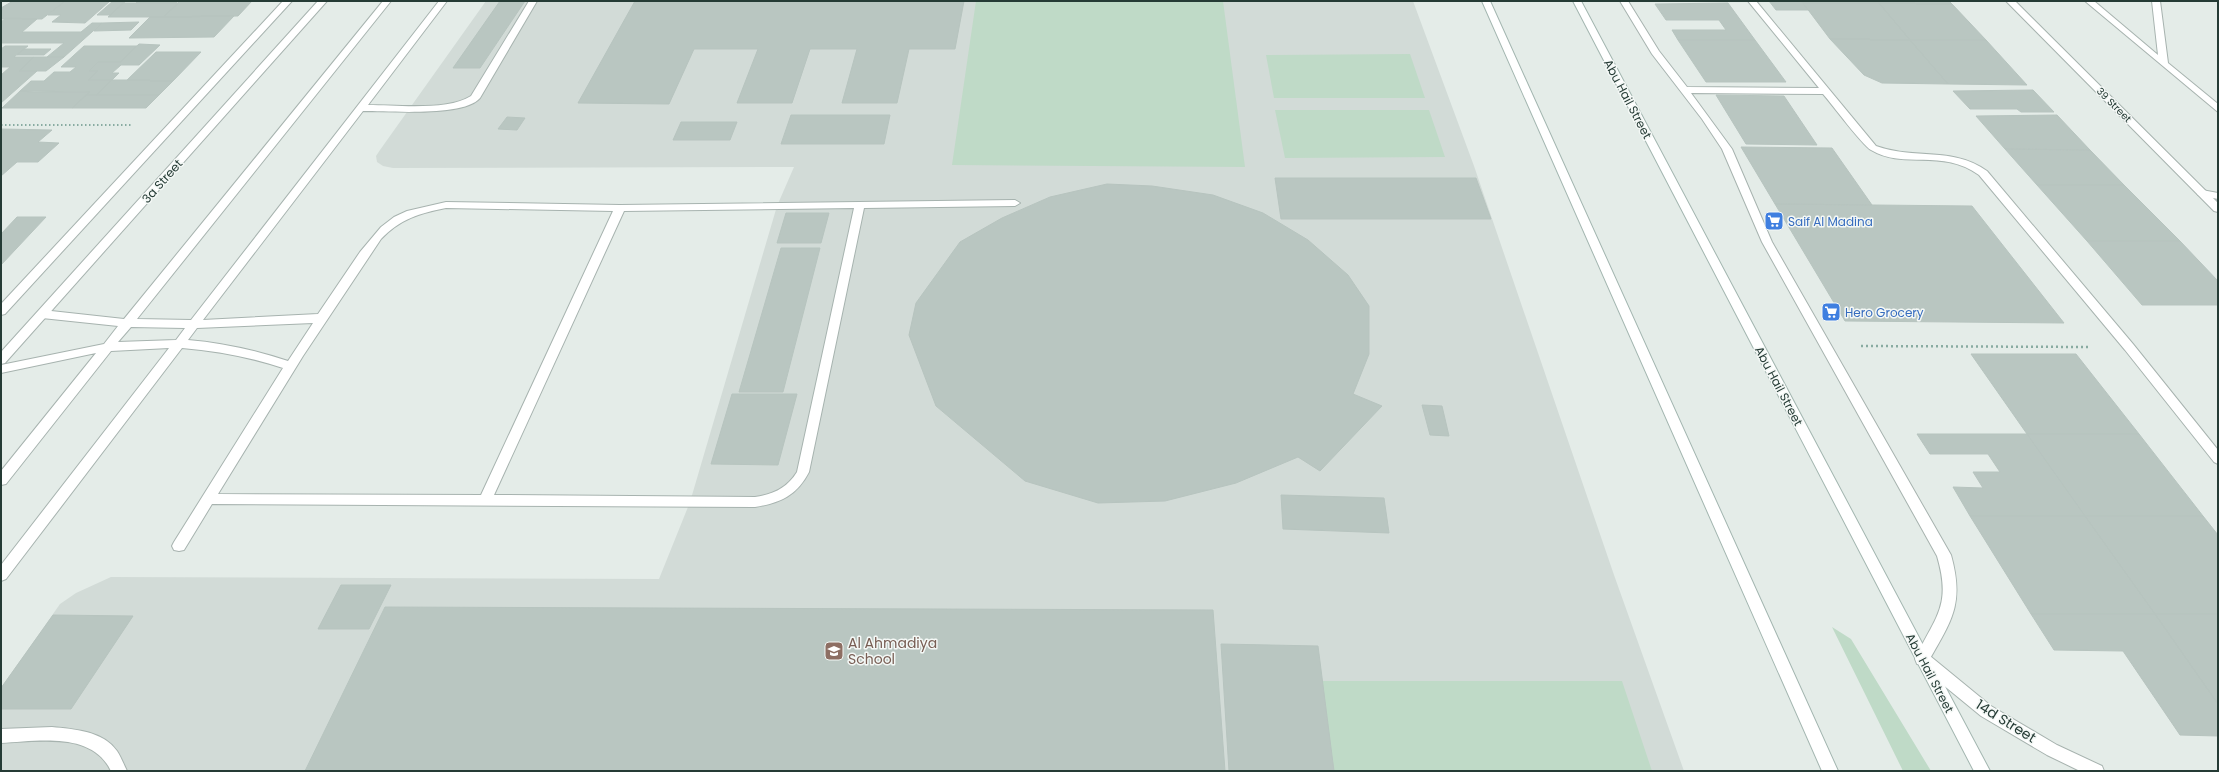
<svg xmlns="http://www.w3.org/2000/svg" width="2219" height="772" font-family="Poppins,sans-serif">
  <rect width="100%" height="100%" fill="#e4ece8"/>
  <path fill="#d2dbd7" d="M 486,1 L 1413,1 L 1474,166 L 1614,575 L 1684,771 L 1,771 L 1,688 L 60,604 L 76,593 L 111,577 L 659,579 L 690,502 L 777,206 L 794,167 L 393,168 L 383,166 L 377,162 L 376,156 L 380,150 Z"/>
  <path fill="#bfdac7" d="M 976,1 L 1223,1 L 1245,167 L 952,165 Z
    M 1410,54 L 1425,98 L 1274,98 L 1266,55 Z
    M 1275,110 L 1429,110 L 1445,157 L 1285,158 Z
    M 1832,627 L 1851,639 L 1931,771 L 1903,771 Z
    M 1321,681 L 1622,681 L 1652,771 L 1334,771 Z"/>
  <path fill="#b9c6c1" stroke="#b7c4bf" d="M 13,1 L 65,1 L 42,19 L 1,19 L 1,8 Z
    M 65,1 L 110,1 L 85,23 L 52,22 L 61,15 L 48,15 Z
    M 113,1 L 126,1 L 110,15 L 97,15 Z
    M 138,1 L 178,1 L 176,3 L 136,3 Z
    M 180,1 L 252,1 L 238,16 L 163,17 Z
    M 500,1 L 525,1 L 480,68 L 453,68 Z
    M 635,1 L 964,1 L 955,49 L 909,49 L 897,103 L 842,103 L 857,49 L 810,49 L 792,103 L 737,103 L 758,49 L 694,49 L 669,104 L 578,103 Z
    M 1769,1 L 1801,1 L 1808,10 L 1776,10 Z
    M 1801,1 L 1877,1 L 1879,3 L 1803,3 Z
    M 1877,1 L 1949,1 L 1952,4 L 1879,3 Z
    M 123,3 L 179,3 L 163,17 L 108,17 Z
    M 1728,3 L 1755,40 L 1678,40 L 1672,30 L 1726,30 L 1719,20 L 1666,20 L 1655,4 Z
    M 1803,3 L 1879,3 L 1910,40 L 1830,39 Z
    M 1879,3 L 1952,4 L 1986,40 L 1910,40 Z
    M 234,16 L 214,37 L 129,38 L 150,17 Z
    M 6,18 L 37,19 L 22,32 L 81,32 L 92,23 L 102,23 L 64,57 L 47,57 L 64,43 L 1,43 L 1,22 Z
    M 139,22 L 131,30 L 94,31 L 102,23 Z
    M 1830,39 L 1910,40 L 1948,84 L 1882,83 L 1864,75 Z
    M 1678,40 L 1755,40 L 1786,82 L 1706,82 Z
    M 1910,40 L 1986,40 L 2027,85 L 1948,84 Z
    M 139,44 L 160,45 L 139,65 L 121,65 L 112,73 L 119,73 L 112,80 L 88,80 L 98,71 L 89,71 L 98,62 L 120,62 Z
    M 5,46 L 28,46 L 14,57 L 34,57 L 19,71 L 37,71 L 1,103 L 1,75 L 10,67 L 1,67 L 1,49 Z
    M 84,46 L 137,46 L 120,62 L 98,62 L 89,71 L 98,71 L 88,80 L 112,80 L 96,95 L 86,95 L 90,92 L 20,91 L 31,81 L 44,81 L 54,72 L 70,72 L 76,67 L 61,67 Z
    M 24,49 L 51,49 L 44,55 L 17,55 Z
    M 156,52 L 201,52 L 173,81 L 127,80 Z
    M 34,57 L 64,57 L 46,71 L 19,71 Z
    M 112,80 L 127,80 L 173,81 L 159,95 L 96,95 Z
    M 2033,90 L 2054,112 L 2021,112 L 2017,109 L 1970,109 L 1953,91 Z
    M 20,91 L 34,92 L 90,92 L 72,108 L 2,108 Z
    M 86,95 L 159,95 L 146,108 L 72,108 Z
    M 1716,95 L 1784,96 L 1817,145 L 1746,144 Z
    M 791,115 L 890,115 L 884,144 L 781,144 Z
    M 2057,115 L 2090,150 L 2005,149 L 1976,116 Z
    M 507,117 L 525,118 L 517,130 L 498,129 Z
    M 681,122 L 737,122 L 730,140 L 673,140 Z
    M 1,129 L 52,130 L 38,142 L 59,143 L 38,162 L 17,162 L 1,176 Z
    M 1741,147 L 1832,148 L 1872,205 L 1775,204 Z
    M 2005,149 L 2090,150 L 2124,185 L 2037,185 Z
    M 1275,178 L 1476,178 L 1491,219 L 1281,219 Z
    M 1107,184 L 1152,186 L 1213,195 L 1263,213 L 1308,240 L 1348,275 L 1369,306 L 1369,354 L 1353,394 L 1382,406 L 1320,471 L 1298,457 L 1236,483 L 1165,501 L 1098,503 L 1025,481 L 936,406 L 909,335 L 916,303 L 960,242 L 1002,218 L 1050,197 Z
    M 2037,185 L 2124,185 L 2180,241 L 2087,241 Z
    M 1775,204 L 1972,206 L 2064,323 L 1845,321 Z
    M 786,213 L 829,213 L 821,243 L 777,243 Z
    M 17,217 L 46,217 L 1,265 L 1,234 Z
    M 2087,241 L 2180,241 L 2218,281 L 2218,305 L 2142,305 Z
    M 781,248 L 820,248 L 783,392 L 739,392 Z
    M 1971,354 L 2076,354 L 2139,434 L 2027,434 Z
    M 732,394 L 797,394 L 778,465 L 711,464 Z
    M 1422,405 L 1442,406 L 1449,436 L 1430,435 Z
    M 1917,434 L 2027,434 L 2085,516 L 1970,516 L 1953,487 L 1983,488 L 1973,472 L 2000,472 L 1988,454 L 1930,454 Z
    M 2027,434 L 2139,434 L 2203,516 L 2085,516 Z
    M 1281,495 L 1384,498 L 1389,533 L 1283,529 Z
    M 1970,516 L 2085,516 L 2155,614 L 2031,614 Z
    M 2085,516 L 2203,516 L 2218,535 L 2218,614 L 2155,614 Z
    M 341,585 L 391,585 L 369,629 L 318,629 Z
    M 385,607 L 1213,610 L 1225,771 L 305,771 Z
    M 2031,614 L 2155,614 L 2218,704 L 2218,736 L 2180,735 L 2123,651 L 2054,650 Z
    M 2155,614 L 2218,614 L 2218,704 Z
    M 53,615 L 133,616 L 71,709 L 1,709 L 1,688 Z
    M 1221,644 L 1318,646 L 1334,771 L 1229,771 Z"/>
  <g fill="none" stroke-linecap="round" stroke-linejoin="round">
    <defs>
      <path id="service" d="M 283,1 L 292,1 L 5,314 L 1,315 L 1,304 Z
        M 383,1 L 391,1 L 137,319 L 191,320 L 439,1 L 447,1 L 368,105 C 396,105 448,111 471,96 L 529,1 L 537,1 L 480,98 C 464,117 389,111 363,111 L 203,320 L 318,314 L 360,252 L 381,227 L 394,217 L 407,211 L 446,202 L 620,205 L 1015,200 L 1020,203 L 1015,206 L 864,208 L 809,472 C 797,495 781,503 755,507 L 212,504 L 184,550 L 179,551 L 174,550 L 172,546 L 174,542 L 283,368 C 250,357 217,351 182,348 L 6,579 L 1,581 L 1,565 L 169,348 L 111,351 L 6,484 L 1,485 L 1,471 L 96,353 L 1,373 L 1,365 L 104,344 L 118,326 L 42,318 L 36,314 L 42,310 L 124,319 ZM 446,208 L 613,211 L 481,495 L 218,494 L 303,356 L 381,239 C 400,219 420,213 446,208 ZM 854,208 L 797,472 C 787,488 774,494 755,497 L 494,495 L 624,211 ZM 313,323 L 288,361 C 255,350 223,343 188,340 L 197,328 ZM 131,327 L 185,328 L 176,340 L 118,342 Z
        M 1620,1 L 1628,1 L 1659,51 L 1687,87 L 1819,88 L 1748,1 L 1756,1 L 1876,146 C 1914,160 1952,146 1987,171 L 2133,344 L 2218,450 L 2218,464 L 2214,462 L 2125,350 L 1979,175 C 1942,148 1904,170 1871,150 C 1862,145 1832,104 1823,94 L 1691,93 L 1732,149 L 1772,242 L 1951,555 C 1965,605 1951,621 1927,664 L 1922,665 L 1917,664 L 1915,659 C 1935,616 1952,607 1937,556 L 1762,242 L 1722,149 L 1702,119 L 1652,54 Z
        M 2085,1 L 2094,1 L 2158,55 L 2152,1 L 2160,1 L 2168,63 L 2218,104 L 2218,112 Z
        M 2202,190 L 2218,193 L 2218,199 L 2198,195 L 2197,193 Z
        M 52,727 C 74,729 103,731 117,751 C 121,757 124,765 127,771 L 111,771 C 92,731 37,741 1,743 L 1,729 Z"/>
      <path id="minor" d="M 318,1 L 327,1 L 5,363 L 1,364 L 1,352 Z
        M 2006,1 L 2015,1 L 2218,203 L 2218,212 L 2214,211 Z
        M 1925,655 L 1930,656 L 1991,706 L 2057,745 L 2102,766 L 2104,771 L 2080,771 L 2047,755 L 1981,716 L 1920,666 L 1918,661 L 1920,656 Z"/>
      <path id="secondary" d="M 1482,1 L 1490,1 L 1838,771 L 1822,771 Z
        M 1573,1 L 1581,1 L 1990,771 L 1974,771 Z"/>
    </defs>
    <use href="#service" stroke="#a7b3af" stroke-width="2"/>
    <use href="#minor" stroke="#a7b3af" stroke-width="2"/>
    <use href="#secondary" stroke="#a3b6b0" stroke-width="2"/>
    <path stroke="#88aba1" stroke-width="2" stroke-dasharray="1.5 2.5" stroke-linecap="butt" d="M 1,125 L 132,125"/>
    <path stroke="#88aba1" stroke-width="2.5" stroke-dasharray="2 3" stroke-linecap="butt" d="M 1861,346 L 2088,347"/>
    <use href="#service" fill="#fff" fill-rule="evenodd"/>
    <use href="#minor" fill="#fff" fill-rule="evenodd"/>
    <use href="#secondary" fill="#fff" fill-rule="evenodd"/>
  </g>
  <defs>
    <symbol id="supermarket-square" viewBox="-11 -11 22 22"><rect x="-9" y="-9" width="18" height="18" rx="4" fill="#3f7fe0" stroke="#f4f8f6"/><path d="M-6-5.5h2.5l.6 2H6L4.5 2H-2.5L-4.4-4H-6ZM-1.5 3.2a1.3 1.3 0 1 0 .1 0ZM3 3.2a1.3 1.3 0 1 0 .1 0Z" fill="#fff"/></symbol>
    <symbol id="school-square" viewBox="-11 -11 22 22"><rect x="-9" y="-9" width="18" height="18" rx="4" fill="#8d6e63" stroke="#f4f8f6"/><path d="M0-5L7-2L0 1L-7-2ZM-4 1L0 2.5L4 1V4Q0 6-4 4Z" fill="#fff"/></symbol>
  </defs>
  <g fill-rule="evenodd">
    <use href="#supermarket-square" x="1763" y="210" width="22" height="22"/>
    <use href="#supermarket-square" x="1820" y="301" width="22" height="22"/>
    <use href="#school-square" x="823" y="640" width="22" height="22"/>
  </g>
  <g text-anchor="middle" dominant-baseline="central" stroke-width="3" stroke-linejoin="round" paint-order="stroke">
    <g font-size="10" fill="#253b35" stroke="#f4f8f6">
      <text transform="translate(2114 105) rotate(45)">39 Street</text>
    </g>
    <g font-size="12" fill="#253b35" stroke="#f4f8f6">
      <text transform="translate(1628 99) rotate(62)">Abu Hail Street</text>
      <text transform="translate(162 181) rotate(-48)">3a Street</text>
      <text transform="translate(1779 386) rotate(62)">Abu Hail Street</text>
      <text transform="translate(1930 673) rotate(62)">Abu Hail Street</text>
    </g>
    <g font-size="12" fill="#366cbe" stroke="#f4f8f6" text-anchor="start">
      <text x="1788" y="221">Saif Al Madina</text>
      <text x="1845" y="312">Hero Grocery</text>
    </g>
    <g font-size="14" fill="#785e54" stroke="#f4f8f6" text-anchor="start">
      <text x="848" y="643">Al Ahmadiya<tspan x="848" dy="16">School</tspan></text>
    </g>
    <g font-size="14" fill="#253b35" stroke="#f4f8f6">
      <text transform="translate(2006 721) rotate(32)">14d Street</text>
    </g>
  </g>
  <rect width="2219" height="772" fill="none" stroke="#253b35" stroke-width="4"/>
</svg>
